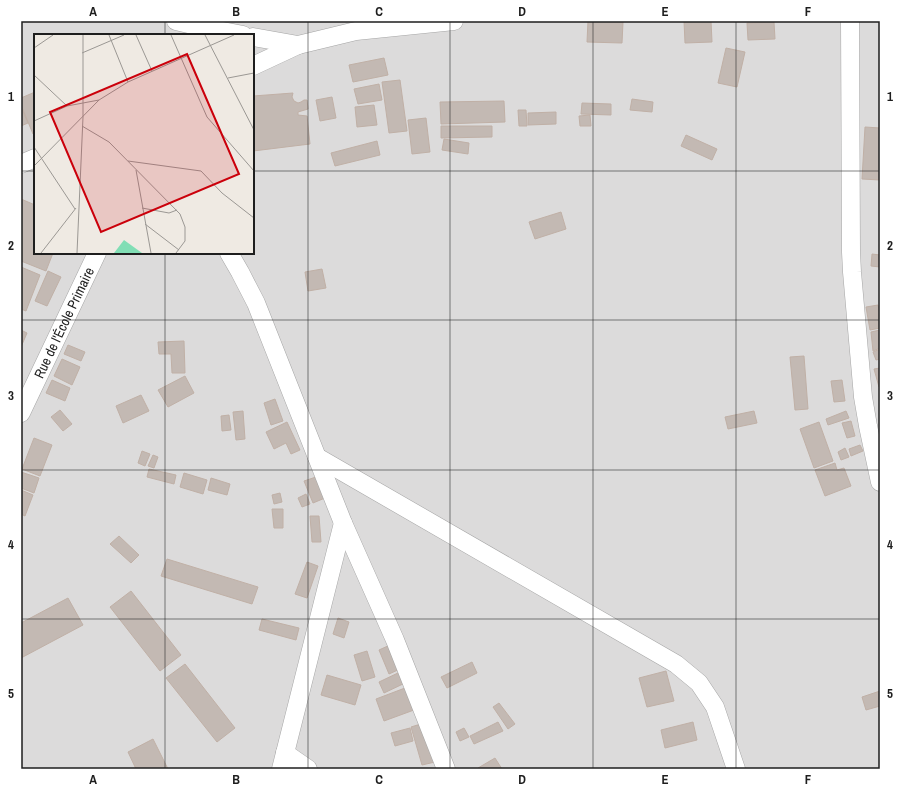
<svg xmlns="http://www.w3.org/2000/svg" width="901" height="790" font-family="'Archivo Narrow',sans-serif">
  <rect width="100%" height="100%" fill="#efeae3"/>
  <path fill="#dcdbdb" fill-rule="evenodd" d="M 21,21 L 880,21 L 880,769 L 21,769 ZM 35,35 L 253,35 L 253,253 L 35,253 Z"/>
  <path fill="#c3b9b3" stroke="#c0b0a6" d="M 588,21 L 623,22 L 622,43 L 587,42 Z
    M 684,21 L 711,21 L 712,42 L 685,43 Z
    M 774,22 L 775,39 L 748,40 L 747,23 Z
    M 726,48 L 745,52 L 737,87 L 718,83 Z
    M 384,58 L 388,75 L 353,82 L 349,65 Z
    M 400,80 L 407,131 L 389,133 L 382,82 Z
    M 379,84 L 382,100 L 358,104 L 354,89 Z
    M 35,92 L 35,133 L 33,134 L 21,105 L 21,98 Z
    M 293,93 L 292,97 L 294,101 L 298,103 L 301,102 L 304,100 L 307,100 L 308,109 L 298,112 L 298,115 L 307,116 L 310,144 L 253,151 L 253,96 Z
    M 332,97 L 336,118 L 320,121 L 316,100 Z
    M 632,99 L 653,102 L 652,112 L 630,110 Z
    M 504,101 L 505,122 L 441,124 L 440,102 Z
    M 582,103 L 611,104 L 611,115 L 581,114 Z
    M 374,105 L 377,125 L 357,127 L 355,107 Z
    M 21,107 L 28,123 L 21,126 Z
    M 518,110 L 526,110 L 527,126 L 519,126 Z
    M 556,112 L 556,124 L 528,125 L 528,113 Z
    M 590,115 L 591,126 L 580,126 L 579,116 Z
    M 426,118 L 430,152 L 412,154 L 408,120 Z
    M 441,126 L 492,126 L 492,137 L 441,138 Z
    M 865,127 L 880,128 L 880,180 L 862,179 Z
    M 686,135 L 717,149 L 712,160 L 681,146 Z
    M 444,139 L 469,143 L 468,154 L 442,150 Z
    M 377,141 L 380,155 L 335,166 L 331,153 Z
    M 21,199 L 35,205 L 35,253 L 53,253 L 46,271 L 21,261 Z
    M 561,212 L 566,229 L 535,239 L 529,222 Z
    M 872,254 L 880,255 L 880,267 L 871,266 Z
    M 21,267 L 40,275 L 26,311 L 21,309 Z
    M 322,269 L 326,288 L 308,291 L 305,272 Z
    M 48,271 L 61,277 L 47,306 L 35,301 Z
    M 878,305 L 880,314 L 880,328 L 870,330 L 866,307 Z
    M 21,330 L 27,333 L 21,347 Z
    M 880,330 L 880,348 L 873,351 L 871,332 Z
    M 184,341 L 185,373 L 172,373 L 171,354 L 159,354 L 158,342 Z
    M 68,345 L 85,352 L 81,361 L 64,354 Z
    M 880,349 L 880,359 L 876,360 L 873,352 Z
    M 804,356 L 808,409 L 795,410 L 790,357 Z
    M 62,359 L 80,367 L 72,385 L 54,376 Z
    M 880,368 L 880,387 L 879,387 L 874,369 Z
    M 185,376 L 194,393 L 168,407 L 158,390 Z
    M 52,380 L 70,388 L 65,401 L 46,393 Z
    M 842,380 L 845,401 L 834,402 L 831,381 Z
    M 141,395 L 149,411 L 123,423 L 116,406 Z
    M 275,399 L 283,421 L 271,425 L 264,403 Z
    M 60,410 L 72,424 L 63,431 L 51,417 Z
    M 243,411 L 245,439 L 236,440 L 233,412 Z
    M 754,411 L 757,423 L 728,429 L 725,417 Z
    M 846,411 L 849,418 L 828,425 L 826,419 Z
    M 229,415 L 231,430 L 222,431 L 221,416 Z
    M 851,421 L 855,436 L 847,438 L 842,423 Z
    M 287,422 L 300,450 L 291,454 L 286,443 L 274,449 L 266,432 Z
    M 819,422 L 833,461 L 814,468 L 800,429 Z
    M 34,438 L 52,445 L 40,476 L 22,469 Z
    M 860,445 L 863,451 L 851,456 L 849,449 Z
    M 845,448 L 849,457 L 841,460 L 838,452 Z
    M 142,451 L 150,454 L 145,466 L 138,463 Z
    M 153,455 L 158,457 L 154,468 L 148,466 Z
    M 835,463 L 837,470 L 844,468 L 851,486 L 825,496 L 815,470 Z
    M 149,469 L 176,475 L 174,484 L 147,477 Z
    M 21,472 L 39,478 L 34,493 L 21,488 Z
    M 184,473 L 207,480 L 203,494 L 180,487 Z
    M 316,477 L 325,498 L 313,503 L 304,481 Z
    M 211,478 L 230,484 L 227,495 L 208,490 Z
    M 21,490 L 33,495 L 25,516 L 21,514 Z
    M 280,493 L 282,502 L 274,504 L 272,495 Z
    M 306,494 L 310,504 L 302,507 L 298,498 Z
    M 272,509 L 283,509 L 283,528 L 274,528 Z
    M 310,516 L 319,516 L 321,542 L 312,542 Z
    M 119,536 L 139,555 L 131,563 L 110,544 Z
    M 167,559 L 258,587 L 252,604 L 161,576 Z
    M 307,562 L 318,566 L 307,598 L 295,594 Z
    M 131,591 L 181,655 L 160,671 L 110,607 Z
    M 68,598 L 83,625 L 21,658 L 21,623 Z
    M 338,618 L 349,622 L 344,638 L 333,634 Z
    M 262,619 L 299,628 L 296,640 L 259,630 Z
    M 390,645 L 400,669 L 389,674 L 379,650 Z
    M 367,651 L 375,677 L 362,681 L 354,655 Z
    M 472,662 L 477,673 L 447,688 L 441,677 Z
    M 185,664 L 235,728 L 217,742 L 166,678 Z
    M 666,671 L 674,701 L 647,707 L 639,678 Z
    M 400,672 L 405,683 L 384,693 L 379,682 Z
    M 327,675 L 361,685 L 355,705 L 321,695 Z
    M 405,688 L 414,710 L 384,721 L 376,699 Z
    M 880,691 L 880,706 L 866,710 L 862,697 Z
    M 499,703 L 515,724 L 508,729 L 493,707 Z
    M 498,722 L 503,731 L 474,744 L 470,736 Z
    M 693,722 L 697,740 L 665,748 L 661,730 Z
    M 424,723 L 435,762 L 422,765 L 411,727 Z
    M 410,728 L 413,741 L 395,746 L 391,733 Z
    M 464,728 L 469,737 L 460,741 L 456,732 Z
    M 153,739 L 168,769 L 136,769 L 128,752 Z
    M 495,758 L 502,769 L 479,769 L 478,768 Z"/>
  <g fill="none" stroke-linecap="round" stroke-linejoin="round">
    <defs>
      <g id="minor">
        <path d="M 176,21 L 197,26 L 243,35"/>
        <path d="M 850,21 L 851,252 L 852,272 L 863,397 L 868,426 L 880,482"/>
        <path d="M 253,37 L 298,45 L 356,31 L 454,21"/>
        <path d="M 253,66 L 298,45"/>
        <path d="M 21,164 L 35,158"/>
        <path d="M 229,253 L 240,272 L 256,303 L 343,523 L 395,640 L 446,769"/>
        <path id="s1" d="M 21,413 L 97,253"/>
        <path d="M 317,457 L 676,664 L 699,683 L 715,707 L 736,769"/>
        <path d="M 285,753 L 308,769"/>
        <path d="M 281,769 L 343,523"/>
      </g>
    </defs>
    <use href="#minor" stroke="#a5a5a5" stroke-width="19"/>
    <use href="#minor" stroke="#fff" stroke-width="18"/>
  </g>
  <path fill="none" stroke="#1e1e1e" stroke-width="1" stroke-opacity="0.55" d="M 165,21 L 165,35M 308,21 L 308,769M 450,21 L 450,769M 593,21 L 593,769M 736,21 L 736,769M 21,171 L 35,171M 253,171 L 880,171M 165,253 L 165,769M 21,320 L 880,320M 21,470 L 880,470M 21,619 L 880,619"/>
  <g text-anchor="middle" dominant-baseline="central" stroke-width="4" stroke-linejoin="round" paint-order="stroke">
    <g font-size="14" fill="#1e1e1e" stroke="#fff">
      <text stroke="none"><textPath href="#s1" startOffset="100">Rue de l'École Primaire</textPath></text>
    </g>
  </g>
  <g transform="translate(34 34)">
    <rect width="220" height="220" fill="#efeae3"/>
    <path d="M 90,206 L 108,219 L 80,219 Z" fill="#81deb5"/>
    <path fill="none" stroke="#9b9894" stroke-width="1" d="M 75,1 L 94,48M 102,1 L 118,37M 137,1 L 173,83 L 220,137M 171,1 L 220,96M 0,14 L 19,1M 48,19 L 90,1M 0,41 L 33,72M 194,44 L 220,39M 0,87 L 33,72 L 65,66 L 94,48 L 200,1M 48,92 L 75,108 L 146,180 L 151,193 L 151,207 L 142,219M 0,113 L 41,175M 94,127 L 167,137 L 188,159 L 220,184M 0,132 L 65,66M 102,136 L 117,219M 108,174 L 135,179 L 143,176M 111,190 L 145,216M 7,219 L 42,174M 43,219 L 49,83 L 49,1"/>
    <path fill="#cb000b" fill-opacity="0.15" stroke="#cb000b" stroke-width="2" d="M 153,20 L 205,140 L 67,198 L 16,78 Z"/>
    <rect width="220" height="220" fill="none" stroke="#1e1e1e" stroke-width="2"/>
  </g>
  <rect width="901" height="790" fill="none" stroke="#ffffff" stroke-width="44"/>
  <rect x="22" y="22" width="857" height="746" fill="none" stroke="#1e1e1e" stroke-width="1.5"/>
  <g font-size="13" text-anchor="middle" font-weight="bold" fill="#1e1e1e">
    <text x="93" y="16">A</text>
    <text x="236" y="16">B</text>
    <text x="379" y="16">C</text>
    <text x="522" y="16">D</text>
    <text x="665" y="16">E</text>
    <text x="808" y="16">F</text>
    <text x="11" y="101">1</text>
    <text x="890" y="101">1</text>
    <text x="11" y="250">2</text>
    <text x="890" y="250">2</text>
    <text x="11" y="400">3</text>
    <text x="890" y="400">3</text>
    <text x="11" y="549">4</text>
    <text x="890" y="549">4</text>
    <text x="11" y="698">5</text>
    <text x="890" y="698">5</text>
    <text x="93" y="784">A</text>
    <text x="236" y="784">B</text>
    <text x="379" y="784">C</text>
    <text x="522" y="784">D</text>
    <text x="665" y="784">E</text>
    <text x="808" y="784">F</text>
  </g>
</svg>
